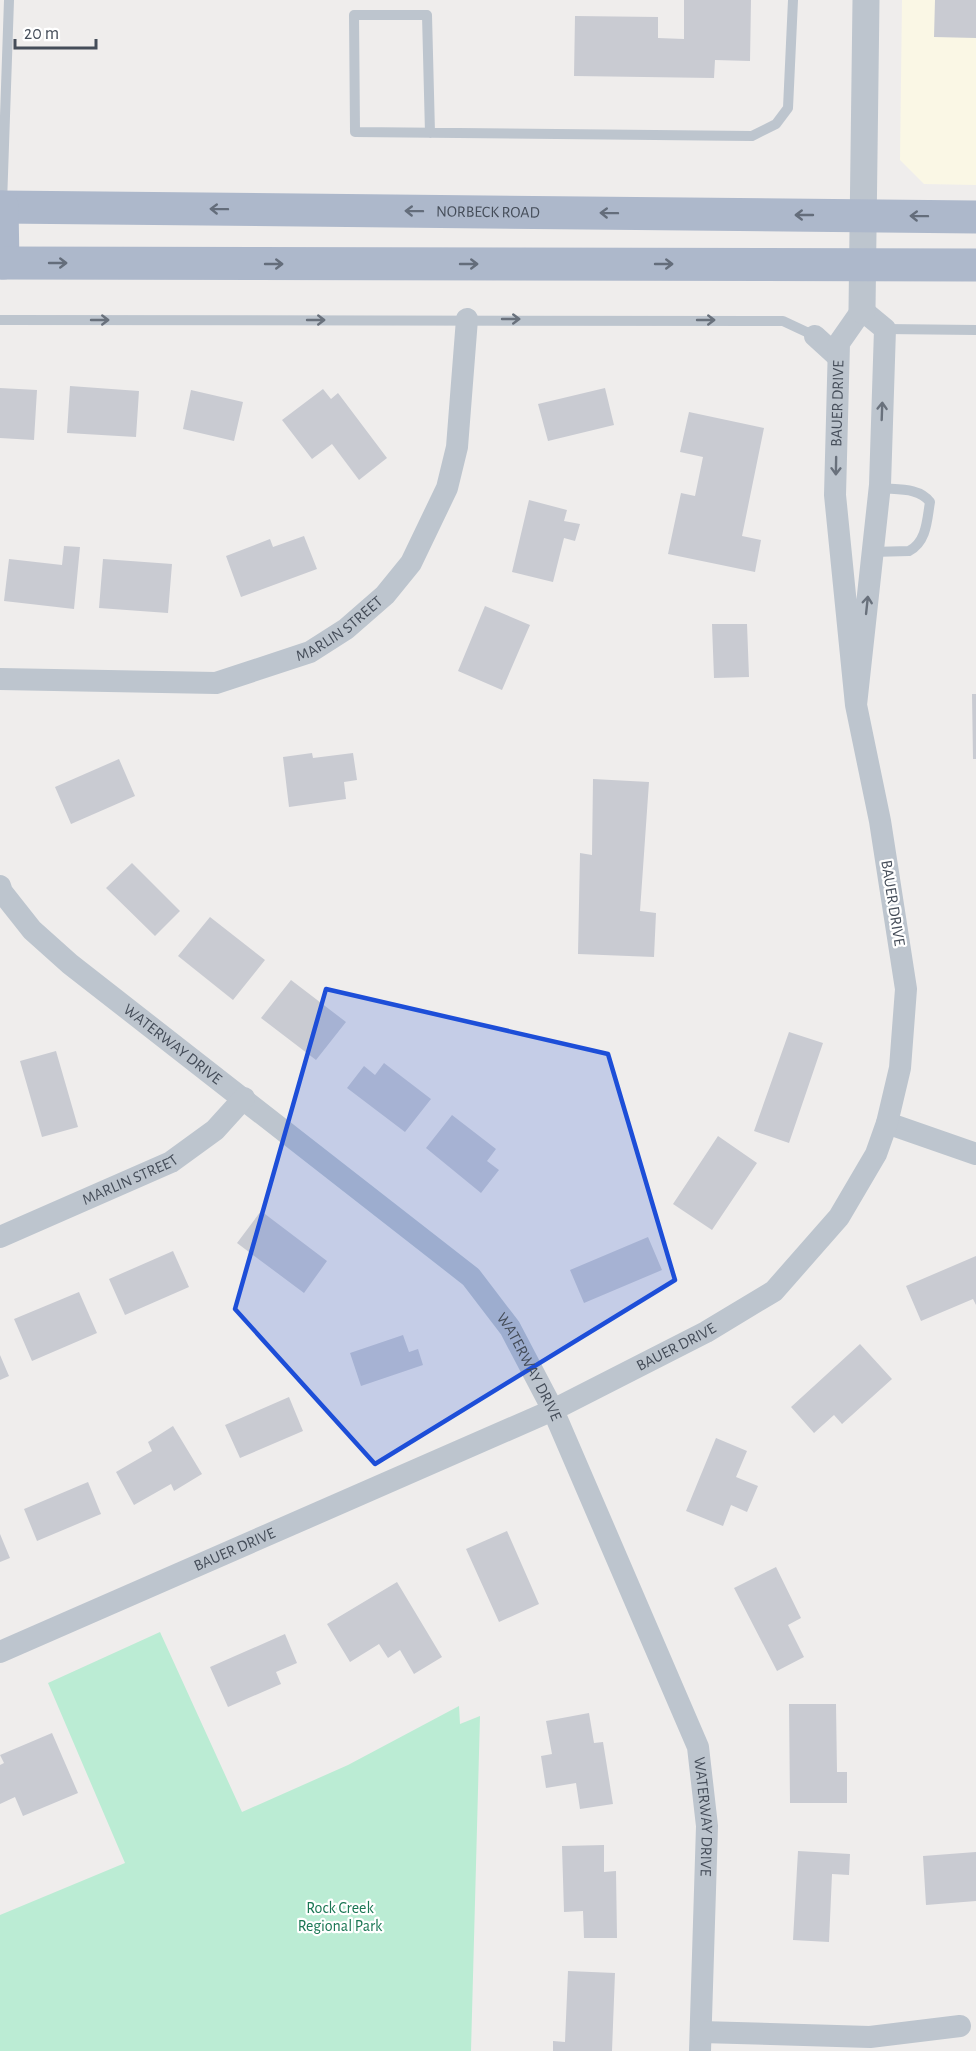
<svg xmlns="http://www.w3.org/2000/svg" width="976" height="2051" font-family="'Alegreya Sans',sans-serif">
  <rect width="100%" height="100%" fill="#efedec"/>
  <path fill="#faf7e5" d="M 902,0 L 976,0 L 976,185 L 924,184 L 900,160 Z"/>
  <path fill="#bbecd4" d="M 160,1632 L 242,1812 L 348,1765 L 459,1706 L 460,1724 L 480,1716 L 471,2051 L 0,2051 L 0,1915 L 125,1863 L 48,1683 Z"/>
  <path fill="#c9cbd2" d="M 684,0 L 751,0 L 750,61 L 715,60 L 714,78 L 574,76 L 575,16 L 658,17 L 658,38 L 684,39 Z
    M 935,0 L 976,0 L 976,38 L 934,37 Z
    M 70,386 L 139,391 L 136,437 L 67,433 Z
    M 0,388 L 37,390 L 34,440 L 0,438 Z
    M 605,388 L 614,425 L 548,441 L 538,404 Z
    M 323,389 L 331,399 L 338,393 L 387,458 L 359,480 L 332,444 L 312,459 L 282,420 Z
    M 191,390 L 243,402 L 234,441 L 183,429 Z
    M 689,412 L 764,428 L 742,536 L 761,540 L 755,572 L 668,554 L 681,493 L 695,496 L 703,457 L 680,452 Z
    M 529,500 L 567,510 L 564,521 L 580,524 L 575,541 L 564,538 L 553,582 L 512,572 Z
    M 304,536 L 317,569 L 241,597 L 226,556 L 270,539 L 273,547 Z
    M 64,546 L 80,547 L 74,609 L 4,601 L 9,559 L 62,565 Z
    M 103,559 L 172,564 L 168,613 L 99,608 Z
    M 485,606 L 530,625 L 502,690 L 458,671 Z
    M 712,624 L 747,624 L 749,677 L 714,678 Z
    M 972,694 L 976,694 L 976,759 L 973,759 Z
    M 312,753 L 313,758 L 353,753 L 357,780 L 344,782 L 346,799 L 289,807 L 283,757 Z
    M 119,759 L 135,796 L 71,824 L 55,787 Z
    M 593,779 L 649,782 L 640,911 L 656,913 L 654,957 L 578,954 L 580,853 L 592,855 Z
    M 132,863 L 180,911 L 155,936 L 106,888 Z
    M 210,917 L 265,960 L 233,1000 L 178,956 Z
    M 291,980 L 346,1022 L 316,1060 L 261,1018 Z
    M 789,1032 L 823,1043 L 789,1143 L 754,1131 Z
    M 56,1051 L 78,1127 L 42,1137 L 20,1061 Z
    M 384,1063 L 431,1099 L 405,1132 L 347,1088 L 364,1066 L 375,1075 Z
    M 452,1115 L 496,1149 L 487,1161 L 499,1170 L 481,1193 L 426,1148 Z
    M 718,1136 L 757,1163 L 712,1230 L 673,1204 Z
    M 261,1211 L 327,1261 L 304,1293 L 237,1243 Z
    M 648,1237 L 662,1270 L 584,1303 L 570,1270 Z
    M 173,1251 L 189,1287 L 125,1315 L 109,1279 Z
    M 976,1256 L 976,1305 L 973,1299 L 921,1321 L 906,1286 Z
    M 79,1292 L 97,1333 L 32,1361 L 14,1319 Z
    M 403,1335 L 409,1352 L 418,1349 L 423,1365 L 361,1386 L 350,1353 Z
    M 860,1344 L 892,1379 L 842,1424 L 834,1415 L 814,1433 L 791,1407 Z
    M 0,1355 L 9,1376 L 0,1380 Z
    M 289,1397 L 303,1431 L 240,1458 L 225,1425 Z
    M 173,1426 L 202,1474 L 174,1491 L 171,1484 L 134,1505 L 116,1472 L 152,1451 L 148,1442 Z
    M 716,1438 L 747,1451 L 736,1477 L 758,1486 L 747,1512 L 731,1505 L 723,1526 L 686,1511 Z
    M 88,1482 L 101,1514 L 37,1541 L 24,1509 Z
    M 507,1531 L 539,1604 L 499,1622 L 466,1549 Z
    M 0,1534 L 10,1558 L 0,1562 Z
    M 776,1567 L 801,1618 L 788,1625 L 804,1657 L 777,1671 L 734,1588 Z
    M 397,1582 L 442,1657 L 414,1674 L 400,1650 L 388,1658 L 379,1644 L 350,1662 L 327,1624 Z
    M 285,1634 L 297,1663 L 276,1672 L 281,1684 L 228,1707 L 210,1667 Z
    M 789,1704 L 836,1704 L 837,1772 L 847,1772 L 847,1803 L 790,1803 Z
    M 589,1713 L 594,1743 L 603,1742 L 613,1804 L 580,1809 L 576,1783 L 546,1788 L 541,1756 L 552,1754 L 546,1721 Z
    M 52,1733 L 78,1793 L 23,1816 L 15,1797 L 0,1804 L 0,1765 L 4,1763 L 0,1755 Z
    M 604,1845 L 604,1872 L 616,1871 L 617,1938 L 584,1938 L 583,1911 L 564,1912 L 562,1846 Z
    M 798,1851 L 850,1854 L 849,1875 L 832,1874 L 829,1942 L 793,1940 Z
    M 976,1852 L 976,1901 L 926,1905 L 923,1856 Z
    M 568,1971 L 615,1973 L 612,2051 L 553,2051 L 553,2041 L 565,2042 Z"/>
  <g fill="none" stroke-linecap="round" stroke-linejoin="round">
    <path stroke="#bdc5ce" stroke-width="10" d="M 430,133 L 427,15 L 354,15 L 355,132 L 752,136 L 776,124 L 788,108 L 793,0
      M 2,203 L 9,0
      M 0,320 L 783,321 L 815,336
      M 885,329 L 976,330
      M 872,552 L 909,551 C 927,542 927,519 930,502 C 919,487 897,490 879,488"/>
    <g stroke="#bdc5ce" stroke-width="22">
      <path d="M 815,336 L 838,357"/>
      <path id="s1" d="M 0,679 L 216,683 L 310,652 L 346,629 L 385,595 L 411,563 L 447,488 L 457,447 L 467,319"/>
      <path id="s2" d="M 0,886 L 2,892 L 32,930 L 70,964 L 471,1277 L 510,1328 L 553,1410 L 698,1747 L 707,1826 L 700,2051"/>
      <path d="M 887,1123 L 976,1154"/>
      <path id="s3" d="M 0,1237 L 171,1162 L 215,1130 L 244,1098"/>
      <path id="s4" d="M 0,1652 L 553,1410 L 706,1332 L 774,1291 L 839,1217 L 876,1154 L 887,1123 L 900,1068 L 906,989 L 880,821 L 856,705 L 835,495 L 839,343 L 862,310 L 885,329 L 880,485 L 856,705"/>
      <path d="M 701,2032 L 870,2037 L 960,2026"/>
    </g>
    <path stroke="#bdc5ce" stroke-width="27" d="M 862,310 L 866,0"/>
    <g stroke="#adb8cb" stroke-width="33">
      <path id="s5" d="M 0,207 L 976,217"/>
      <path d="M 2,207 L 3,263"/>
      <path d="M 0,263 L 976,265"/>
    </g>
  </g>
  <defs><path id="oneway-shaft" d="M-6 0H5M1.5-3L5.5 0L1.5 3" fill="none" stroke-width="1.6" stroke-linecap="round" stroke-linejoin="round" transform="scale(1.5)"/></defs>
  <g stroke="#646d7b">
    <use href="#oneway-shaft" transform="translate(219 209) rotate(-179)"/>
    <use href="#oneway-shaft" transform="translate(414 211) rotate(-179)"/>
    <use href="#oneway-shaft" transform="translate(609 213) rotate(-179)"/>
    <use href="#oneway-shaft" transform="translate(804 215) rotate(-180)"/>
    <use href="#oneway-shaft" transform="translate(919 216) rotate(-179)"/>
    <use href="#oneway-shaft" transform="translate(58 263)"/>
    <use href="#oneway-shaft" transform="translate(274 264)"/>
    <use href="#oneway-shaft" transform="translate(469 264)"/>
    <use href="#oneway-shaft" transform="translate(664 264)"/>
  </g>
  <g stroke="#69717c">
    <use href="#oneway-shaft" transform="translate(511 319)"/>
    <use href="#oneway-shaft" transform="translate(100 320)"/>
    <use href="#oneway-shaft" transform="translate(316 320)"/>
    <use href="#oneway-shaft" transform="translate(706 320)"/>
    <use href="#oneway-shaft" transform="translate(882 411) rotate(-88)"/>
    <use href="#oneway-shaft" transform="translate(836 466) rotate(91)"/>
    <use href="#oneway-shaft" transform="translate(867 605) rotate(-84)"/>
  </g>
  <path fill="#1d4ed8" fill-opacity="0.2" stroke="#1d4ed8" stroke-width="4.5" stroke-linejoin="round" d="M 326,989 L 608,1054 L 675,1280 L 375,1464 L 235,1309 Z"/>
  <g text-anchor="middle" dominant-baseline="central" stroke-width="4.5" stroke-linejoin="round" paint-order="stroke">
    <g font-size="16" fill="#454d59" stroke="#fff">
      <text stroke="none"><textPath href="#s5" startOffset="488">NORBECK ROAD</textPath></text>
      <text stroke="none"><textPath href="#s4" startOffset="1786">BAUER DRIVE</textPath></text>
      <text stroke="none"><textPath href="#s1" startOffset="352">MARLIN STREET</textPath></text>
      <text transform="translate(893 903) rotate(81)">BAUER DRIVE</text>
      <text stroke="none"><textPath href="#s2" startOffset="236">WATERWAY DRIVE</textPath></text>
      <text stroke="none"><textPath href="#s3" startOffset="142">MARLIN STREET</textPath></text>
      <text stroke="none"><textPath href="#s4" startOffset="742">BAUER DRIVE</textPath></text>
      <text stroke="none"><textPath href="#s2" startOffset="722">WATERWAY DRIVE</textPath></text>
      <text stroke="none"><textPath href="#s4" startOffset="256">BAUER DRIVE</textPath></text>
      <text stroke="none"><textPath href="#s2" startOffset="1208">WATERWAY DRIVE</textPath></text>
    </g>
    <g font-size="16" fill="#1a7653" stroke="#fff">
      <text x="340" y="1908">Rock Creek<tspan x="340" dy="18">Regional Park</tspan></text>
    </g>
  </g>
  <path d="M15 39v9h81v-9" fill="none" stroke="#454d59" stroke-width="3"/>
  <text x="24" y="39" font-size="18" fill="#454d59" stroke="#ffffff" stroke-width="4.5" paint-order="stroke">20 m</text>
</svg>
